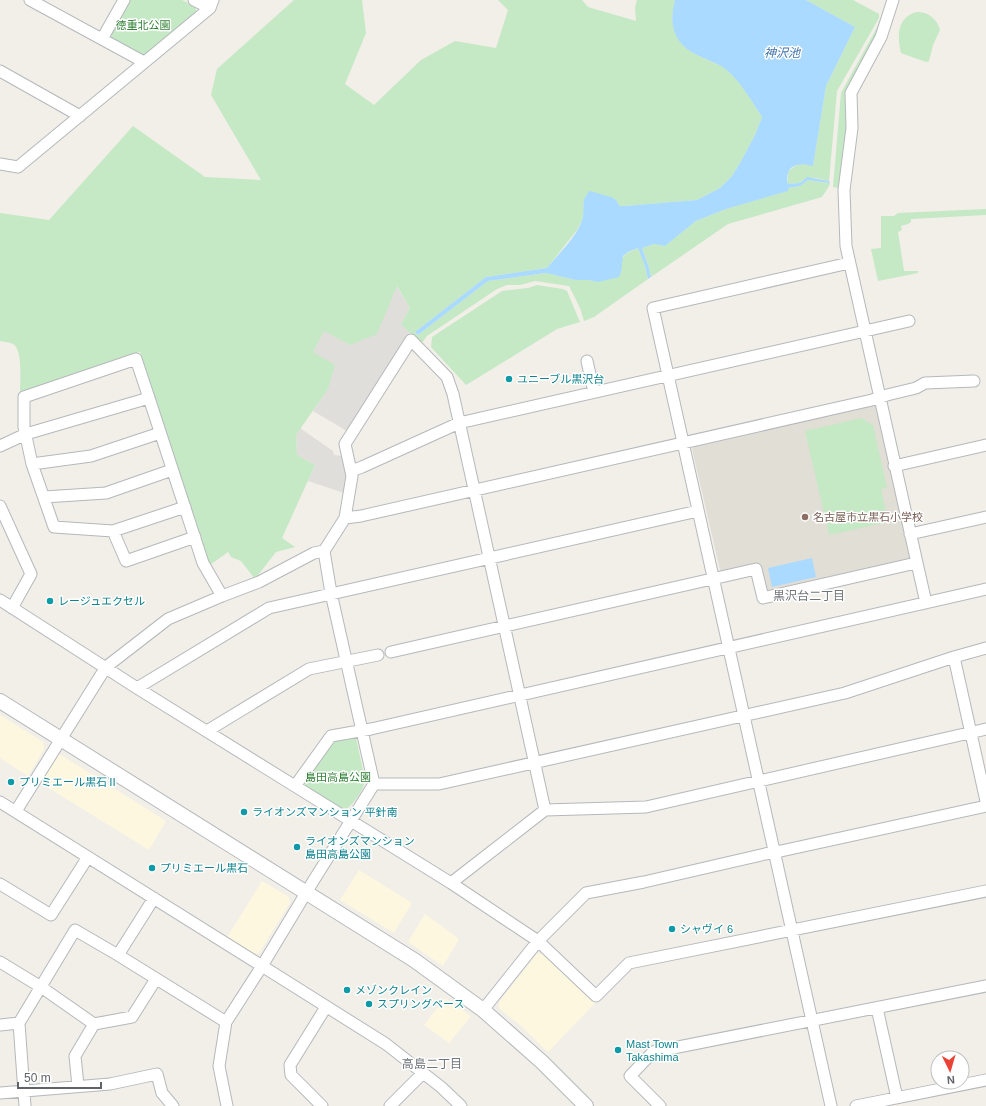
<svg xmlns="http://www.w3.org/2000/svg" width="986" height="1106" font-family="Arial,'Noto Sans JP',sans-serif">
  <rect width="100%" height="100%" fill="#f1efe8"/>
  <path fill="#fef7e0" d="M 0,715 L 43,742 L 44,749 L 28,776 L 0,758 Z
    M 61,755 L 166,821 L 149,850 L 39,782 L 55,756 Z
    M 359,870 L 412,903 L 394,933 L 340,900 Z
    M 262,881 L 289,897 L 290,903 L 259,953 L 252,954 L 226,939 Z
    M 425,914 L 459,939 L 443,966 L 408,942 Z
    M 543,953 L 596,1002 L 548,1052 L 521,1026 L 499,1008 L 499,1002 L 537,954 Z
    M 445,998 L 471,1016 L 449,1043 L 424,1025 Z"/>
  <path fill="#e0deda" d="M 396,285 L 410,308 L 401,324 L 410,332 L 347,431 L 313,411 L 327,390 L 313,352 L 324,330 L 350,345 Z
    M 300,428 L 333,451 L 334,455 L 342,456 L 347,475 L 344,493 L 308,481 L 315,465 L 297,455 L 296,435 Z"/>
  <path fill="#e1ded6" d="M 872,404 L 877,407 L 910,557 L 906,562 L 771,593 L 766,590 L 759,564 L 724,573 L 720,570 L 692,449 L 696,444 Z"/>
  <path fill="#c5e8c5" d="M 128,0 L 182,0 L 196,7 L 196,14 L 147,55 L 141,55 L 110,37 L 109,33 Z
    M 294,0 L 362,0 L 366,33 L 345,84 L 374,105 L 421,60 L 455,41 L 496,48 L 508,10 L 498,0 L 582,0 L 588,7 L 636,21 L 635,7 L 637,0 L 675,0 C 668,25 675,45 699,56 C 710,61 720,64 729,72 C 743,84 752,102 762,117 L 755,135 L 740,163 L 732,176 L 720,188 L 697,200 L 624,206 L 620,206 L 615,199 L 586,195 L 583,204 L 584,211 L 582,220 L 577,230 L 547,268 L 486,277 L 415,332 L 418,335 L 488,281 L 546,273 L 575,280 L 588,280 L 598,282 L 621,261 C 624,253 631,251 638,248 L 645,266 L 648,279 L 594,317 L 584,321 L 580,308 L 569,286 L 535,281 L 520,285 L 507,285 L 497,289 L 427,336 L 421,344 L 401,324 L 410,308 L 397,286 L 377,334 L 350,345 L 324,331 L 313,352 L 335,365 L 328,389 L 296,435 L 297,455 L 315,465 L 282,538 L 295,547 L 276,552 L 255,579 L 241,561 L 231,557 L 228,552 L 210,565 L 207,560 L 140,352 L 20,394 C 20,383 23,349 13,344 C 9,342 4,342 0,341 L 0,213 L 49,220 L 133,126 L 205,177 L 261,180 L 211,95 L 217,69 Z
    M 806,0 L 853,0 L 879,14 L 879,18 L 837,91 L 829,181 C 820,179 807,174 800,183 L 788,184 L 788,172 C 797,163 801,164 813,165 L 826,86 L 855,27 Z
    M 917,12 C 929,12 937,19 940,30 L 933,45 L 929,61 L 926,62 L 901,53 C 897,36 897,17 917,12 Z
    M 880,22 L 878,34 L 848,87 L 846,96 L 848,128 L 842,175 L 839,179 L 840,188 L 833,187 L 841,93 Z
    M 808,180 L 830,183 L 829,186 L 822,197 L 728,224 L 651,277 L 649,268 L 642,248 L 654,244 L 665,246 L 696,221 L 726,209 L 787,191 L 788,188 L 800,186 Z
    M 986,209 L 986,215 L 911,219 L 911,222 L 908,224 L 901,226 L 902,230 L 898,232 L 904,271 L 918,271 L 918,273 L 878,281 L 871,249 L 881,248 L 881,216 L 894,216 L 898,213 Z
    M 537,285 L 563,289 L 567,291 L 580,322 L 557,329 L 466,385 L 431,347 L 432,337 L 502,291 L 528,288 Z
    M 861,418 L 873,425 L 887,488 L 881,489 L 888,522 L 829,535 L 805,431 Z
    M 356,738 L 365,780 C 364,791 353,804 345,811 L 304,787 L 304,779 L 333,740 Z"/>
  <path fill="#aadaff" d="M 675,0 L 806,0 L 855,27 L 826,86 L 813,166 C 798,162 784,165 788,184 L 800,183 L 807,177 L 829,181 L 830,183 L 808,180 L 800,186 L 788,188 L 788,191 L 726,209 L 696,221 L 665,246 L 654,244 L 642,248 L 649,268 L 651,277 L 648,279 L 645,266 L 638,248 L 628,252 L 623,256 L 621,272 L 619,277 L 598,282 L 588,280 L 575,280 L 546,273 L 488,281 L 418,335 L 415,332 L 486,277 L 547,268 C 559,253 576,238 582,220 C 586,208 579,201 590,191 L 611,197 L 615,199 L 620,206 L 624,206 L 697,200 L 720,188 L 732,176 L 740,163 L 755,135 L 762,117 C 752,102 742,84 729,72 C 720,64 710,61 699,56 C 674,45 668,25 675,0 Z
    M 812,558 L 816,577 L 772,587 L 768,568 Z"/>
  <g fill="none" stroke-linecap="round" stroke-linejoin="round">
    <defs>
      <path id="minor" d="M 30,0 L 144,62
        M 194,0 L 210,8
        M 893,0 L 881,37 L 851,93 L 852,128 L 844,190 L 846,246 L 926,603
        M 102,39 L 124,0
        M 0,71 L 80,116
        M 0,164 L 18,167 L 210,8 L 213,0
        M 587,361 L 594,392
        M 149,398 L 136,359 L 24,397 L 24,427 L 32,464 L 54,527 L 113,531 L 185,507
        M 0,446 L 26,434 L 149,398 L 203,563 L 222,596
        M 32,464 L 91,456 L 160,433
        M 894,466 L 986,445
        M 351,471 L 362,467 L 459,423 L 909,321
        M 44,497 L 106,493 L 172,470
        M 0,506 L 31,574 L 12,608
        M 345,518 L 361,516 L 872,400 L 887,395 L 916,388 L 925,383 L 974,381
        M 113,531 L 126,561 L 195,537
        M 910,534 L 986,517
        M 0,600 L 137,688 L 451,883 L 538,941 L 596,996 L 629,963 L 986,891
        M 391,652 L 756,569 L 763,598 L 916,563
        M 954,657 L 986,801
        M 137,688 L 269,608 L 698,511
        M 207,731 L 309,669 L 378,655
        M 374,784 L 439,784 L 845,693 L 954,657 L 986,648
        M 295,786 L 331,736 L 371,729 L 986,589
        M 0,802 L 262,966 L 226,1022 L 219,1066 L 227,1106
        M 16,811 L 106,667 L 168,619 L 222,596 L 259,582 L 314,553 L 324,551
        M 451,883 L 545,810 L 646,807 L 986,729
        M 0,884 L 51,915 L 88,857
        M 154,898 L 118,955 L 226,1022
        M 0,962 L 41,987 L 94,1024
        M 877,1008 L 897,1098
        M 483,1010 L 538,941 L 586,893 L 644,882 L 765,854 L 781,851 L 986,806
        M 19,1023 L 25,1106
        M 0,1025 L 19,1023 L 75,930 L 118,955
        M 78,1086 L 75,1056 L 94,1024 L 132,1017 L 156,979
        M 0,1093 L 110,1084 L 157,1074 L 162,1093 L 173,1106
        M 322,1106 L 291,1075 L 290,1065 L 326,1007
        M 390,1106 L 423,1073
        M 461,1106 L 441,1087 L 386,1044 L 262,966 L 312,883 L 374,784 L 331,593 L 324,551 L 345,518 L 352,476 L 345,444 L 411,340 L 447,377 L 453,394 L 545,810
        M 660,1106 L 630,1076 L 653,1052 L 986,986
        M 831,1106 L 653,308 L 849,263
        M 856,1106 L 986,1080"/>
      <path id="tertiary" d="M 0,701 L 414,960 L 483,1010 L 542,1062 L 586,1106"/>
    </defs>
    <use href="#minor" stroke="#b5b8bc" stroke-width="13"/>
    <use href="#tertiary" stroke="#b5b8bc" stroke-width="16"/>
    <use href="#minor" stroke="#fff" stroke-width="11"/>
    <use href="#tertiary" stroke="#fff" stroke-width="14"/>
  </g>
  <g fill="#0f9aa8" stroke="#fff" stroke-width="1.5">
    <circle cx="509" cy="379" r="4"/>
    <circle cx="50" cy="601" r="4"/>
    <circle cx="11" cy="782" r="4"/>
    <circle cx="244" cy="812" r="4"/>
    <circle cx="297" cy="847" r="4"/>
    <circle cx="152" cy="868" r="4"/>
    <circle cx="672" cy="929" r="4"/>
    <circle cx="347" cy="990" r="4"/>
    <circle cx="369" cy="1004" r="4"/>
    <circle cx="618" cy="1050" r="4"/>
  </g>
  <circle fill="#8d6e63" stroke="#fff" stroke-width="1.5" cx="805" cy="517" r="4"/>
  <g text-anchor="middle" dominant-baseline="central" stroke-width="3" stroke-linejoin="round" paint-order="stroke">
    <g font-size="11" fill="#348238" stroke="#fff">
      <text x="143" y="25">徳重北公園</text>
      <text x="338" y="777">島田高島公園</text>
    </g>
    <g font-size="11" fill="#0d838f" stroke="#fff" text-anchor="start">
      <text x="517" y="379">ユニーブル黒沢台</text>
      <text x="58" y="601">レージュエクセル</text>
      <text x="19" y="782">プリミエール黒石Ⅱ</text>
      <text x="252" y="812">ライオンズマンション 平針南</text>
      <text x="305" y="841">ライオンズマンション<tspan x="305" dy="13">島田高島公園</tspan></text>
      <text x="160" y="868">プリミエール黒石</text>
      <text x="680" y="929">シャヴイ 6</text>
      <text x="355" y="990">メゾンクレイン</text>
      <text x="377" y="1004">スプリングベース</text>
      <text x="626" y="1044">Mast Town<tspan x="626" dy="13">Takashima</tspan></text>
    </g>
    <g font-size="11" fill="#785e54" stroke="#fff" text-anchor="start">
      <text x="813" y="517">名古屋市立黒石小学校</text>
    </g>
    <g font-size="12" font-style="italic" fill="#4174aa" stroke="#fff">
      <text x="782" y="53">神沢池</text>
    </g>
    <g font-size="12" fill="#70757a" stroke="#fff">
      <text x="809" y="596">黒沢台二丁目</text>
      <text x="432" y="1064">高島二丁目</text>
    </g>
  </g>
  <g transform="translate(950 1070) rotate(175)"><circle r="19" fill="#ffffff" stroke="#bfc1c3"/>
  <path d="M0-3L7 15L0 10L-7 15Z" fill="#ea4335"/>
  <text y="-6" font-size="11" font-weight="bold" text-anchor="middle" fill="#5f6368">N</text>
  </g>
  <path d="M18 1082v6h83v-6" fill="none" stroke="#5f6368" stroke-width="2"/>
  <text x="24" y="1082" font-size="12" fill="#5f6368" stroke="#ffffff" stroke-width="3" paint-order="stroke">50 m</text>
</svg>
